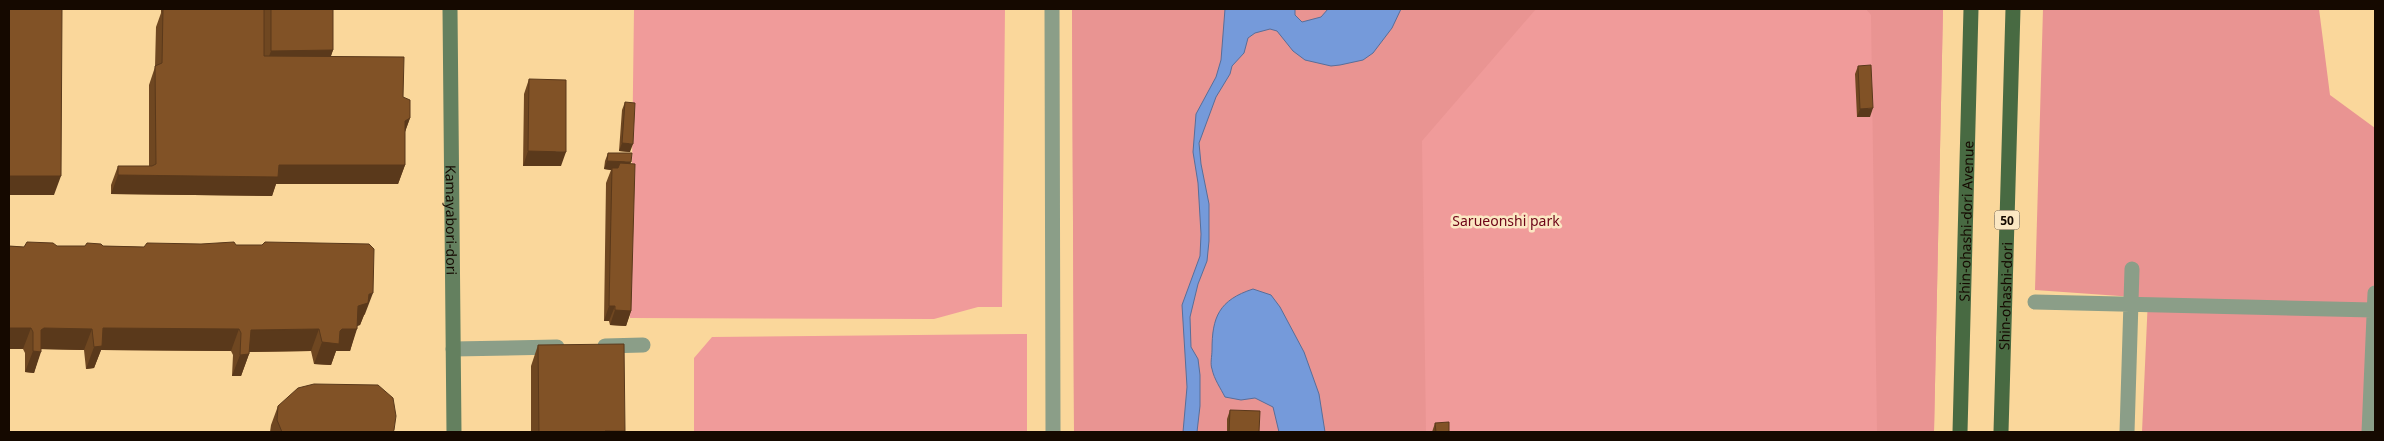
<svg xmlns="http://www.w3.org/2000/svg" width="2384" height="441" font-family="'Noto Sans',sans-serif">
  <rect width="100%" height="100%" fill="#fad79b"/>
  <path fill="#f09b9a" d="M 634,9 L 1005,9 L 1002,307 L 978,307 L 934,319 L 630,318 Z
    M 1072,9 L 1943,9 L 1934,432 L 1074,432 Z
    M 1027,334 L 1027,432 L 694,432 L 694,358 L 712,337 Z"/>
  <path fill="#e99492" d="M 1072,9 L 1536,9 L 1422,141 L 1426,432 L 1074,432 Z
    M 1866,9 L 1943,9 L 1934,432 L 1877,432 L 1871,15 Z
    M 2043,9 L 2319,9 L 2330,95 L 2375,128 L 2375,432 L 2142,432 L 2148,298 L 2035,290 Z"/>
  <path fill="#759ada" stroke="#586e99" d="M 1225,9 L 1295,9 L 1295,15 L 1302,22 L 1321,17 L 1328,9 L 1401,9 L 1392,28 L 1373,53 L 1363,60 L 1340,65 L 1331,66 L 1305,60 L 1293,51 L 1277,31 L 1270,29 L 1255,33 L 1248,38 L 1244,53 L 1232,66 L 1230,74 L 1216,97 L 1199,143 L 1201,164 L 1209,204 L 1209,241 L 1207,261 L 1198,284 L 1190,317 L 1191,347 L 1198,359 L 1200,375 L 1200,406 L 1197,432 L 1183,432 L 1187,387 L 1182,305 L 1200,256 L 1201,234 L 1198,183 L 1193,152 L 1196,114 L 1216,77 L 1221,60 Z
    M 1253,289 L 1271,295 L 1280,307 L 1304,352 L 1319,394 L 1325,432 L 1279,432 L 1273,407 L 1255,398 L 1241,400 L 1225,397 C 1221,389 1214,379 1212,369 C 1210,364 1212,356 1212,350 C 1212,317 1219,300 1253,289 Z"/>
  <g fill="none" stroke-linecap="round" stroke-linejoin="round">
    <path stroke="#8b9e88" stroke-width="15" d="M 605,346 L 643,345
      M 453,349 L 557,347"/>
    <path stroke="#8b9e88" stroke-width="15" d="M 1052,9 L 1053,432
      M 2035,302 L 2373,310
      M 2127,432 L 2132,269
      M 2369,432 L 2375,293"/>
    <path stroke="#64805f" stroke-width="15" id="s1" d="M 450,9 L 454,432"/>
    <g stroke="#486a42" stroke-width="15">
      <path id="s2" d="M 1960,432 L 1971,9"/>
      <path id="s3" d="M 2001,432 L 2013,9"/>
    </g>
  </g>
  <path fill="#6f4721" d="M 161,9 L 333,9 L 333,50 L 331,56 L 403,97 L 410,118 L 405,132 L 405,165 L 398,184 L 276,184 L 272,196 L 111,194 L 111,185 L 118,166 L 149,166 L 149,85 L 155,67 L 156,27 L 161,13 Z
    M 1858,66 L 1870,117 L 1857,117 L 1855,74 Z
    M 529,79 L 561,166 L 523,166 L 524,94 Z
    M 625,102 L 630,152 L 619,151 L 622,110 Z
    M 608,153 L 630,164 L 631,311 L 626,326 L 610,325 L 609,321 L 604,321 L 606,183 L 611,170 L 604,169 L 605,161 Z
    M 236,245 L 365,314 L 364,315 L 360,325 L 357,326 L 350,351 L 336,351 L 331,365 L 314,364 L 311,351 L 249,352 L 249,354 L 241,376 L 232,376 L 233,355 L 231,351 L 101,350 L 94,368 L 86,369 L 84,350 L 41,349 L 34,373 L 25,372 L 25,353 L 23,349 L 9,349 L 9,246 L 24,247 L 103,246 L 144,247 Z
    M 538,345 L 625,432 L 531,432 L 531,366 Z
    M 278,406 L 393,432 L 270,432 L 271,425 Z
    M 1230,410 L 1259,432 L 1227,432 L 1227,419 Z
    M 1435,423 L 1449,432 L 1432,432 Z"/>
  <path fill="#5a391b" d="M 333,50 L 326,69 L 264,70 L 271,51 Z
    M 1873,108 L 1870,117 L 1857,117 L 1860,109 Z
    M 410,118 L 403,137 L 405,121 Z
    M 622,143 L 633,144 L 630,152 L 619,151 Z
    M 528,151 L 566,152 L 561,166 L 523,166 Z
    M 607,161 L 631,162 L 628,170 L 612,168 L 611,170 L 604,169 Z
    M 279,165 L 405,165 L 398,184 L 276,184 L 272,196 L 111,194 L 118,175 Z
    M 9,176 L 61,176 L 54,195 L 9,195 Z
    M 373,293 L 365,314 L 364,315 L 360,325 L 350,328 L 358,306 L 369,294 Z
    M 609,306 L 615,306 L 609,321 L 604,321 Z
    M 615,310 L 631,311 L 626,326 L 610,325 Z
    M 9,328 L 31,328 L 23,349 L 9,349 Z
    M 44,328 L 92,329 L 84,350 L 36,349 L 41,352 L 34,373 L 25,372 L 41,330 Z
    M 103,328 L 239,329 L 231,351 L 101,350 L 94,368 L 86,369 L 94,347 Z
    M 319,329 L 311,351 L 243,352 L 251,330 Z
    M 342,329 L 357,329 L 350,351 L 336,351 L 331,365 L 314,364 L 322,342 Z
    M 249,354 L 241,376 L 232,376 L 240,355 Z
    M 605,431 L 625,431 L 625,432 L 605,432 Z"/>
  <path fill="#815226" stroke="#5a391b" d="M 9,9 L 62,9 L 61,176 L 9,176 Z
    M 163,9 L 264,9 L 264,56 L 404,57 L 403,97 L 410,100 L 410,118 L 405,121 L 405,165 L 279,165 L 278,177 L 118,175 L 118,166 L 152,166 L 156,164 L 155,66 L 162,63 Z
    M 271,9 L 333,9 L 333,50 L 271,51 Z
    M 1871,65 L 1873,108 L 1860,109 L 1858,66 Z
    M 529,79 L 566,80 L 566,152 L 528,151 Z
    M 625,102 L 635,103 L 633,144 L 622,143 Z
    M 608,153 L 632,153 L 631,162 L 607,161 Z
    M 620,163 L 635,164 L 631,311 L 615,310 L 615,306 L 609,306 L 612,168 L 618,168 Z
    M 27,242 L 53,243 L 57,246 L 85,246 L 87,243 L 101,244 L 103,246 L 144,247 L 147,243 L 201,244 L 234,242 L 236,245 L 262,245 L 265,242 L 369,244 L 374,249 L 373,293 L 369,294 L 368,303 L 358,306 L 357,329 L 342,329 L 340,331 L 339,344 L 322,342 L 319,329 L 251,330 L 249,354 L 240,355 L 241,333 L 239,329 L 103,328 L 102,346 L 94,347 L 92,329 L 44,328 L 41,330 L 41,352 L 33,351 L 33,332 L 31,328 L 9,328 L 9,246 L 24,247 Z
    M 624,344 L 625,431 L 605,431 L 605,432 L 539,432 L 538,345 Z
    M 314,384 L 378,385 L 393,398 L 396,416 L 394,430 L 393,432 L 282,432 L 277,420 L 278,406 L 298,388 Z
    M 1230,410 L 1260,411 L 1259,432 L 1229,432 Z
    M 1449,422 L 1449,432 L 1436,432 L 1435,423 Z"/>
  <g text-anchor="middle" dominant-baseline="central" stroke-width="5" stroke-linejoin="round" paint-order="stroke">
    <rect fill="#fbe7c3" stroke="#5a4c3a" stroke-width="1" x="1994.5" y="210.5" width="25" height="19" rx="4"/>
    <g font-size="12" font-weight="bold" fill="#150900">
      <text x="2007" y="220">50</text>
    </g>
    <g font-size="14" fill="#6d0417" stroke="#fbe7c3">
      <text x="1506" y="220">Sarueonshi park</text>
    </g>
    <g font-size="14" fill="#150900" stroke="#fbe7c3">
      <text stroke="none"><textPath href="#s2" startOffset="211">Shin-ohashi-dori Avenue</textPath></text>
      <text stroke="none"><textPath href="#s1" startOffset="211">Kamayabori-dori</textPath></text>
      <text stroke="none"><textPath href="#s3" startOffset="136">Shin-ohashi-dori</textPath></text>
    </g>
  </g>
  <rect width="2384" height="441" fill="none" stroke="#150900" stroke-width="20"/>
</svg>
